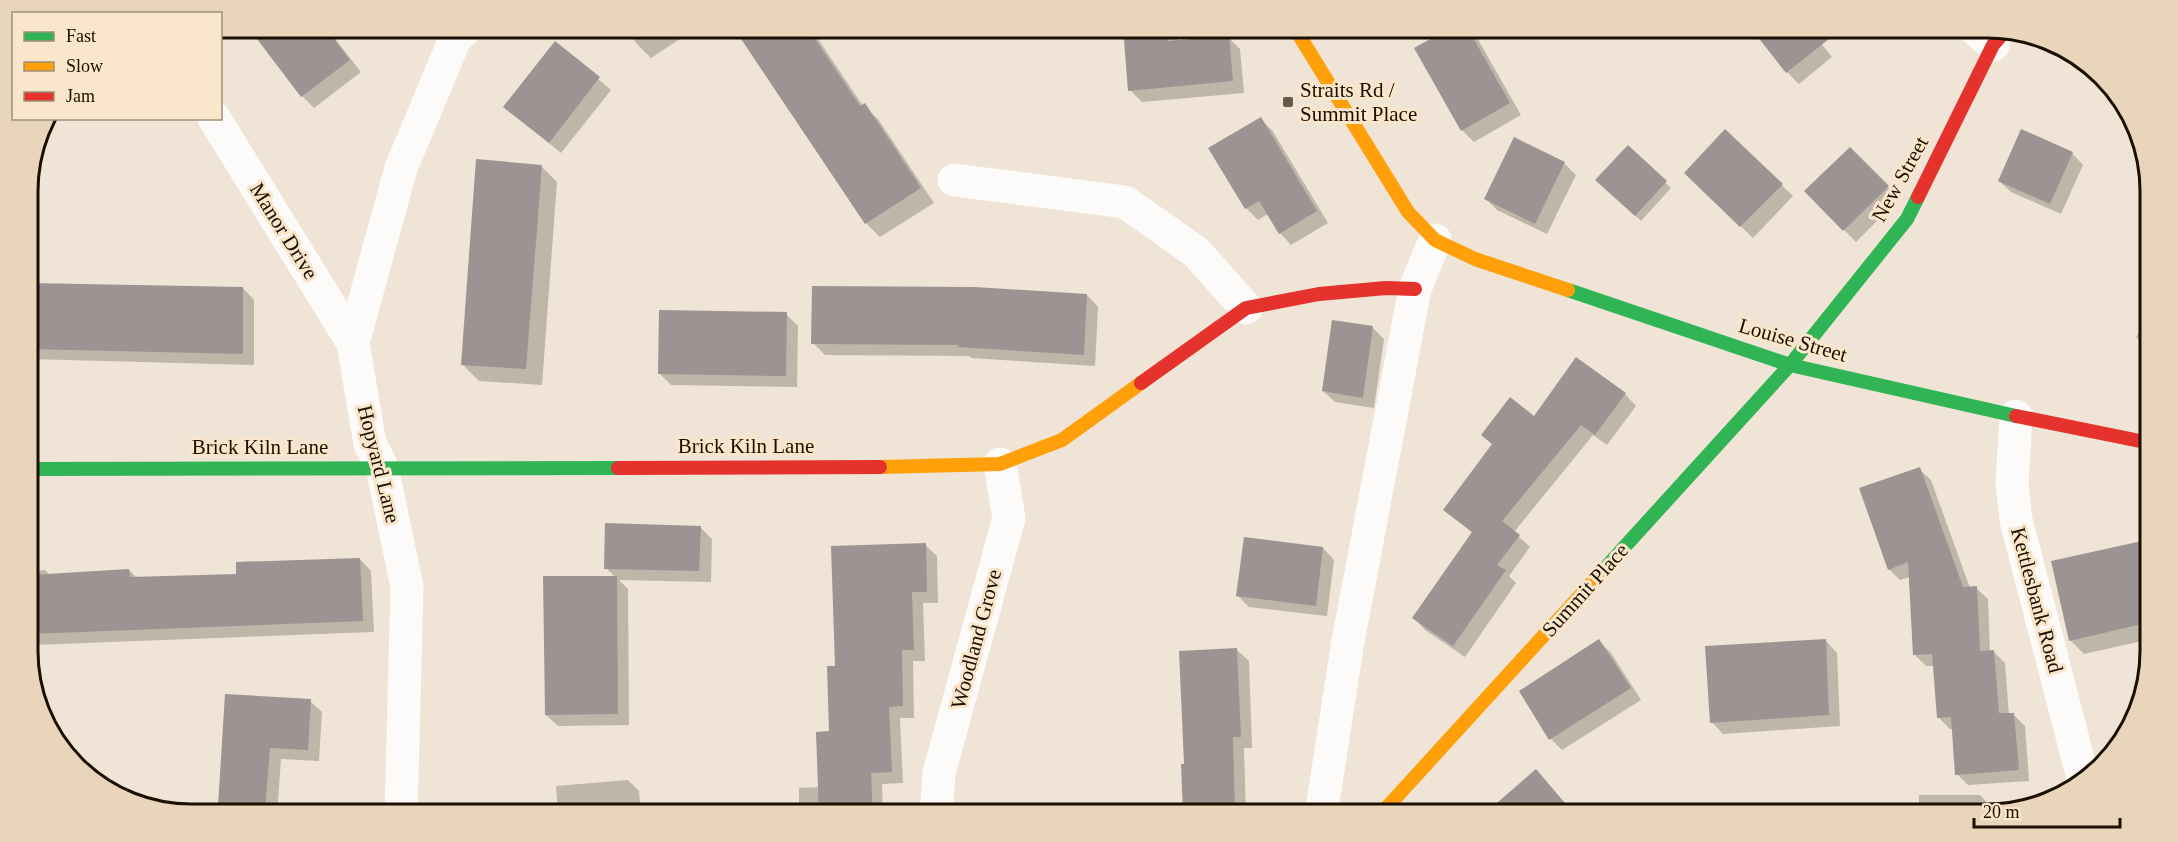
<svg xmlns="http://www.w3.org/2000/svg" width="2178" height="842" font-family="'Times New Roman',serif">
  <rect width="100%" height="100%" fill="#efe4d5"/>
  <path fill="#0003" d="M 249,27 L 326,27 L 361,72 L 314,108 L 302,96 Z
    M 625,27 L 698,27 L 651,58 L 637,44 Z
    M 735,27 L 810,27 L 863,106 L 878,119 L 934,203 L 880,237 L 866,223 Z
    M 1124,27 L 1177,27 L 1178,42 L 1228,37 L 1240,49 L 1244,93 L 1142,102 L 1130,90 Z
    M 1456,27 L 1468,27 L 1475,34 L 1521,115 L 1474,142 L 1462,130 Z
    M 1639,27 L 1658,27 L 1645,33 Z
    M 1752,27 L 1830,27 L 1816,37 L 1832,57 L 1799,84 L 1787,72 Z
    M 556,44 L 611,90 L 561,153 L 505,107 Z
    M 1260,119 L 1272,130 L 1328,223 L 1291,245 L 1280,233 L 1268,214 L 1258,220 L 1246,208 Z
    M 1725,131 L 1793,196 L 1753,238 L 1686,173 Z
    M 1628,147 L 1671,188 L 1641,221 L 1603,185 Z
    M 1850,149 L 1899,199 L 1856,242 L 1806,191 Z
    M 2072,153 L 2083,165 L 2061,214 L 2011,192 L 1999,181 Z
    M 1564,163 L 1576,175 L 1547,234 L 1497,210 L 1486,199 Z
    M 541,166 L 557,182 L 542,385 L 479,381 L 463,365 Z
    M 28,284 L 243,288 L 254,300 L 254,365 L 28,359 Z
    M 1087,295 L 1098,307 L 1095,366 L 971,358 L 969,356 L 825,355 L 813,343 Z
    M 786,314 L 798,326 L 797,387 L 671,385 L 659,373 Z
    M 2150,314 L 2150,349 L 2136,337 Z
    M 1373,328 L 1384,339 L 1374,408 L 1335,402 L 1323,391 Z
    M 1625,394 L 1636,406 L 1607,445 L 1593,435 L 1514,532 L 1530,547 L 1509,576 L 1516,583 L 1465,657 L 1425,630 L 1414,618 L 1473,533 L 1445,510 L 1493,445 L 1483,435 L 1535,418 Z
    M 1919,469 L 1931,480 L 1970,588 L 1976,588 L 1988,599 L 1990,652 L 1993,651 L 2005,663 L 2009,715 L 2013,714 L 2025,726 L 2029,781 L 1968,785 L 1957,774 L 1953,729 L 1950,729 L 1939,718 L 1934,666 L 1926,666 L 1915,655 L 1910,577 L 1900,580 L 1889,569 Z
    M 700,527 L 712,539 L 711,582 L 619,580 L 628,589 L 629,725 L 558,726 L 546,715 L 615,577 L 606,568 Z
    M 2151,540 L 2151,639 L 2084,654 L 2070,640 Z
    M 925,545 L 937,556 L 938,603 L 923,603 L 925,661 L 913,661 L 914,718 L 900,718 L 903,783 L 882,784 L 883,815 L 799,815 L 799,788 L 819,787 L 831,733 L 837,668 Z
    M 1323,548 L 1334,560 L 1327,616 L 1249,607 L 1237,595 Z
    M 360,559 L 371,571 L 374,632 L 33,645 L 33,668 L 30,668 L 29,571 L 45,570 L 50,575 L 129,570 L 137,578 L 238,575 Z
    M 1599,641 L 1611,653 L 1641,700 L 1562,750 L 1551,739 Z
    M 1826,641 L 1837,653 L 1840,726 L 1723,734 L 1712,722 Z
    M 1237,650 L 1249,661 L 1252,748 L 1244,748 L 1246,815 L 1184,815 L 1185,765 Z
    M 227,696 L 310,701 L 322,712 L 319,761 L 281,759 L 277,815 L 219,815 Z
    M 628,780 L 639,791 L 641,815 L 558,815 L 556,786 Z
    M 1919,795 L 1980,795 L 1991,807 L 1991,815 L 1919,815 Z"/>
  <path fill="#9c9393" d="M 248,27 L 325,27 L 350,60 L 301,97 Z
    M 733,27 L 807,27 L 860,106 L 865,103 L 921,188 L 865,224 Z
    M 1123,27 L 1167,27 L 1168,41 L 1229,36 L 1233,81 L 1128,91 Z
    M 1452,27 L 1467,27 L 1510,103 L 1461,131 L 1414,48 Z
    M 1750,27 L 1844,27 L 1786,73 Z
    M 555,41 L 600,77 L 549,143 L 503,107 Z
    M 1261,117 L 1317,211 L 1279,234 L 1259,201 L 1245,209 L 1208,148 Z
    M 1725,129 L 1783,184 L 1740,227 L 1684,173 Z
    M 2021,129 L 2073,152 L 2050,204 L 1998,181 Z
    M 1514,137 L 1565,162 L 1535,224 L 1484,199 Z
    M 1628,145 L 1667,181 L 1635,216 L 1595,180 Z
    M 1850,147 L 1889,186 L 1843,231 L 1804,191 Z
    M 476,159 L 542,165 L 526,369 L 461,365 Z
    M 28,283 L 243,287 L 243,354 L 28,349 Z
    M 812,286 L 975,287 L 1087,294 L 1084,355 L 958,347 L 958,345 L 811,344 Z
    M 659,310 L 787,312 L 786,376 L 658,374 Z
    M 1332,320 L 1373,326 L 1363,398 L 1322,391 Z
    M 1576,357 L 1626,393 L 1595,435 L 1581,425 L 1502,521 L 1520,535 L 1497,565 L 1506,570 L 1453,646 L 1412,618 L 1472,532 L 1443,510 L 1492,444 L 1481,435 L 1510,397 L 1534,416 Z
    M 1920,467 L 1963,587 L 1977,586 L 1980,651 L 1994,650 L 1999,713 L 2014,713 L 2019,770 L 1955,775 L 1951,717 L 1937,718 L 1932,654 L 1913,655 L 1908,562 L 1888,570 L 1859,488 Z
    M 605,523 L 701,526 L 699,571 L 604,569 Z
    M 1244,537 L 1323,547 L 1316,606 L 1236,596 Z
    M 2151,539 L 2151,622 L 2069,641 L 2051,561 Z
    M 926,543 L 927,592 L 912,592 L 914,650 L 902,650 L 903,706 L 889,707 L 892,772 L 871,773 L 873,815 L 819,815 L 816,732 L 829,731 L 827,666 L 835,666 L 831,546 Z
    M 360,558 L 363,621 L 30,634 L 30,575 L 129,569 L 130,577 L 236,574 L 236,562 Z
    M 543,576 L 617,576 L 618,714 L 545,715 Z
    M 1599,639 L 1631,688 L 1549,740 L 1519,691 Z
    M 1826,639 L 1829,715 L 1710,723 L 1705,646 Z
    M 1237,648 L 1241,737 L 1233,737 L 1235,815 L 1183,815 L 1181,764 L 1184,764 L 1179,651 Z
    M 225,694 L 311,699 L 308,750 L 270,748 L 265,809 L 218,806 Z
    M 1536,769 L 1575,815 L 1483,815 Z"/>
  <g fill="none" stroke-linecap="round" stroke-linejoin="round">
    <path stroke="#fdfbf9" stroke-width="33" d="M 1973,27 L 1993,45
      M 214,118 L 353,343
      M 954,180 L 1125,202 L 1196,252 L 1246,308
      M 2016,416 L 2012,483 L 2016,520 L 2084,782
      M 401,815 L 407,587 L 382,467 L 370,444 L 353,343 L 401,168 L 455,39 L 468,27
      M 936,815 L 939,773 L 1009,518 L 1000,464
      M 1321,815 L 1348,641 L 1415,289 L 1435,240"/>
    <path stroke="#30b455" stroke-width="14" d="M 1568,290 L 1790,365 L 2016,416
      M 29,469 L 618,468
      M 1598,576 L 1790,365 L 1907,219 L 1918,197"/>
    <path stroke="#ff9f0a" stroke-width="14" d="M 1294,27 L 1408,212 L 1435,240 L 1475,259 L 1568,290
      M 880,467 L 1000,464 L 1062,440 L 1141,383
      M 1380,815 L 1598,576"/>
    <path stroke="#e5322d" stroke-width="14" d="M 1918,197 L 1993,45 L 2006,30
      M 1141,383 L 1246,308 L 1319,294 L 1386,288 L 1415,289
      M 2016,416 L 2150,443
      M 618,468 L 880,467"/>
  </g>
  <rect fill="#655a4b" stroke="#fae6ca" stroke-width="2" x="1282" y="96" width="12" height="12" rx="3"/>
  <g text-anchor="middle" dominant-baseline="central" stroke-width="6" stroke-linejoin="round" paint-order="stroke">
    <g font-size="21" fill="#1a0f01" stroke="#fae6ca" text-anchor="start">
      <text x="1300" y="90">Straits Rd /<tspan x="1300" dy="24">Summit Place</tspan></text>
    </g>
    <g font-size="21" fill="#1a0f01" stroke="#fae6ca">
      <text transform="translate(1900 179) rotate(-61)">New Street</text>
      <text transform="translate(284 231) rotate(58)">Manor Drive</text>
      <text transform="translate(1793 340) rotate(16)">Louise Street</text>
      <text x="746" y="446">Brick Kiln Lane</text>
      <text x="260" y="447">Brick Kiln Lane</text>
      <text transform="translate(379 464) rotate(76)">Hopyard Lane</text>
      <text transform="translate(1585 590) rotate(-48)">Summit Place</text>
      <text transform="translate(2037 600) rotate(75)">Kettlesbank Road</text>
      <text transform="translate(976 639) rotate(-75)">Woodland Grove</text>
    </g>
  </g>
  <path d="M0 0H2178V842H0ZM191 38H1987A153 153 0 0 1 2140 191V651A153 153 0 0 1 1987 804H191A153 153 0 0 1 38 651V191A153 153 0 0 1 191 38Z" fill="#e8d5ba" fill-rule="evenodd"/>
  <path fill="none" stroke="#1a0f01" stroke-width="3" d="M191 38H1987A153 153 0 0 1 2140 191V651A153 153 0 0 1 1987 804H191A153 153 0 0 1 38 651V191A153 153 0 0 1 191 38Z"/>
  <rect x="12" y="12" width="210" height="108" fill="#fae6ca" stroke="#a0907a" stroke-width="1.5"/>
  <rect x="24" y="32" width="30" height="9" fill="#30b455" stroke="#a0907a" stroke-width="1.5"/>
  <text x="66" y="42" font-size="18" fill="#1a0f01">Fast</text>
  <rect x="24" y="62" width="30" height="9" fill="#ff9f0a" stroke="#a0907a" stroke-width="1.5"/>
  <text x="66" y="72" font-size="18" fill="#1a0f01">Slow</text>
  <rect x="24" y="92" width="30" height="9" fill="#e5322d" stroke="#a0907a" stroke-width="1.5"/>
  <text x="66" y="102" font-size="18" fill="#1a0f01">Jam</text>
  <path d="M1974 818v9h146v-9" fill="none" stroke="#1a0f01" stroke-width="3"/>
  <text x="1983" y="818" font-size="18" fill="#1a0f01" stroke="#fae6ca" stroke-width="4.5" paint-order="stroke">20 m</text>
</svg>
